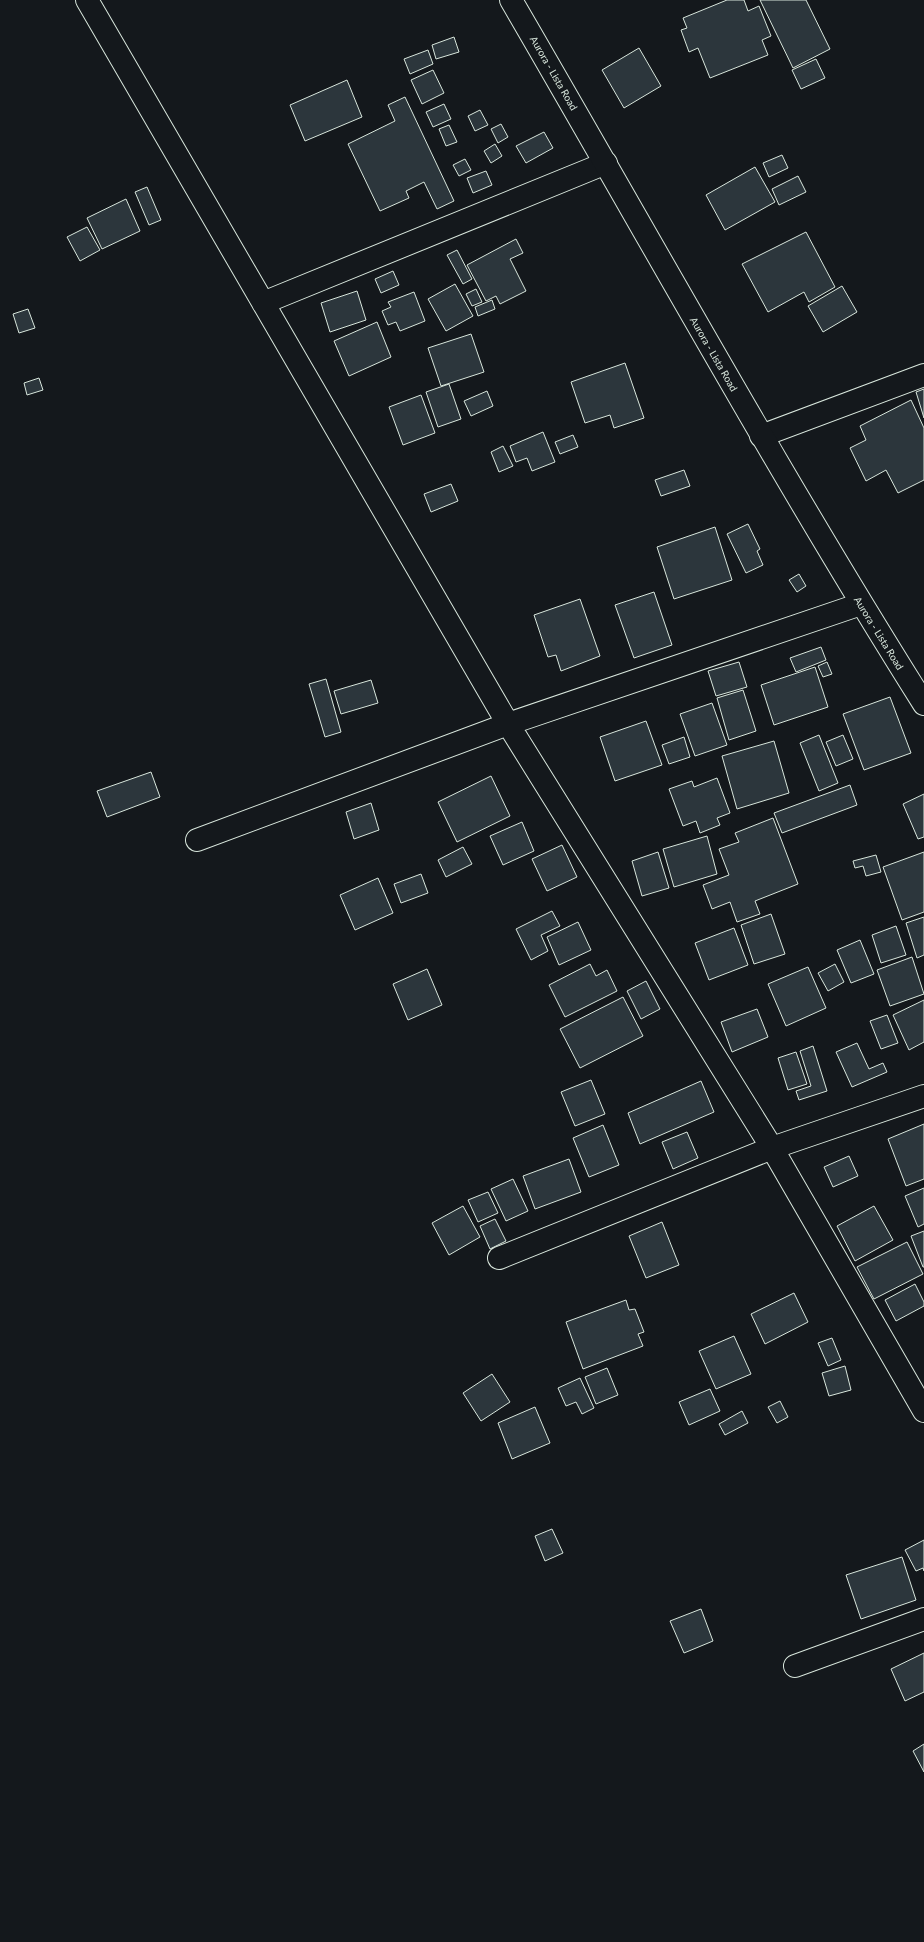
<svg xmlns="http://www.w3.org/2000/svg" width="924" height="1942" font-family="Lato,sans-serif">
  <rect width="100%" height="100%" fill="#14181c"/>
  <path fill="#2c363c" stroke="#d8e6dc" d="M 727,0 L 744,0 L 748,11 L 759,6 L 771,36 L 762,40 L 768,55 L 710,78 L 698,48 L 689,52 L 681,30 L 687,28 L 683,18 Z
    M 760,0 L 806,0 L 830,49 L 793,68 Z
    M 454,37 L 459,52 L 436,59 L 432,45 Z
    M 639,48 L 661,86 L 624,108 L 602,70 Z
    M 428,50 L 433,64 L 410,74 L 404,59 Z
    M 816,59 L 825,78 L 801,89 L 792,70 Z
    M 433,70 L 444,93 L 422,104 L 411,80 Z
    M 347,80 L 362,117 L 305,141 L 290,105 Z
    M 405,97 L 454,201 L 437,209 L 424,182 L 406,191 L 409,198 L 380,211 L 348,144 L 395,121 L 388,105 Z
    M 444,104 L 451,119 L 433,127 L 426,112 Z
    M 480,110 L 488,125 L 475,131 L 468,116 Z
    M 501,124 L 508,137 L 498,143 L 491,129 Z
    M 449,125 L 457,142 L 446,146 L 439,129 Z
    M 544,132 L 553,148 L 526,163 L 516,146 Z
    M 495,144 L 502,156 L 491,163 L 484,151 Z
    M 782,155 L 788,168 L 769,177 L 763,163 Z
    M 465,159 L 471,170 L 459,176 L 453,165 Z
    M 755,167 L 775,202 L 725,230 L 706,195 Z
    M 486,171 L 492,185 L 473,193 L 467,178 Z
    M 798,176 L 806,192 L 779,205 L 772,189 Z
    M 147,187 L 161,220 L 149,225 L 135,192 Z
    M 126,199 L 140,231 L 102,249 L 87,218 Z
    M 87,227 L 100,250 L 80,261 L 67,237 Z
    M 806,232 L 835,287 L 809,302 L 804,292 L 768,312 L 742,264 Z
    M 516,239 L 523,253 L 510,259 L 526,291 L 500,304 L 496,296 L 486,301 L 467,265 Z
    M 457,250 L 472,279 L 463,284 L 447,255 Z
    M 393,271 L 399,285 L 381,293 L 375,279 Z
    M 455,284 L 473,316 L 446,331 L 428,299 Z
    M 842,286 L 857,312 L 823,332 L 808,306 Z
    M 476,289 L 482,302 L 472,306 L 466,294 Z
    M 357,291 L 366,320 L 330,332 L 321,303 Z
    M 414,292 L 425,321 L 400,331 L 396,322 L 388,325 L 382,311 L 391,307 L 388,302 Z
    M 492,300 L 495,309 L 478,316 L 475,307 Z
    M 28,309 L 35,328 L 19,333 L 13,314 Z
    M 377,322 L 391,357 L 349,376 L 334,341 Z
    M 471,334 L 484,372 L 441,386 L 428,348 Z
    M 625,363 L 644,418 L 614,428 L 610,415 L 585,423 L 571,382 Z
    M 39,378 L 43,390 L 27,395 L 24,383 Z
    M 449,384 L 461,419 L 438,427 L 426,392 Z
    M 924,389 L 924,418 L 916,392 Z
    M 487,391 L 493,406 L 471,416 L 464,401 Z
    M 421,395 L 435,433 L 403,445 L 389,407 Z
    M 911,400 L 924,428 L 924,480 L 898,493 L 886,470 L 866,481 L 850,448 L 866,440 L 860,426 Z
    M 543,432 L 555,462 L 532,471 L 527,458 L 516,462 L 510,446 Z
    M 573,435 L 578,447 L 560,454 L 555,442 Z
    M 503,446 L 513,466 L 499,472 L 491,452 Z
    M 684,470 L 690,486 L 661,496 L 655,480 Z
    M 451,484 L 458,501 L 431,512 L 424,494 Z
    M 748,524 L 760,549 L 757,551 L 763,565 L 746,573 L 727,534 Z
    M 715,527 L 732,580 L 674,599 L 657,547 Z
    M 799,574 L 806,586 L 797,592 L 789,580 Z
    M 654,592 L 672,645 L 634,658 L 615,605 Z
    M 580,599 L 600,656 L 561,671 L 556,655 L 548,657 L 534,615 Z
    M 821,647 L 826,660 L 796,672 L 790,658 Z
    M 739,662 L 747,687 L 716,696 L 708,671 Z
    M 827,662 L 832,674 L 823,677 L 818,666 Z
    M 815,667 L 828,707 L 774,725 L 761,685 Z
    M 326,679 L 341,732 L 325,737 L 309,684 Z
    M 371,680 L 378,703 L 341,714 L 334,691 Z
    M 743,690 L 756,731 L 729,740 L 717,698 Z
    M 890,697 L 911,753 L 864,770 L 843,714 Z
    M 712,703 L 727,745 L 695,756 L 680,714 Z
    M 646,721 L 662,765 L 615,781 L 600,737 Z
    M 819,735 L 838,783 L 819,791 L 800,743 Z
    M 843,735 L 853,759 L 836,766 L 826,742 Z
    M 684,737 L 690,757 L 669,764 L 662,745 Z
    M 774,741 L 789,793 L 737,809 L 722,756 Z
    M 151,772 L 160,797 L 107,817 L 97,791 Z
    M 491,776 L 510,816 L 457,842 L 438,802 Z
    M 717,778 L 730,813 L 717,818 L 720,825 L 700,833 L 696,821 L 683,826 L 669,789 L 692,781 L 694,787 Z
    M 850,785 L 857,805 L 782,833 L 774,813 Z
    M 924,794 L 924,837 L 918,839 L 903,804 Z
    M 371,803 L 379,830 L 354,839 L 346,812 Z
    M 773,818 L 798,884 L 755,901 L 760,914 L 737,922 L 730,902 L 712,909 L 703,885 L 729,875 L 719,849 L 739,842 L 735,833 Z
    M 522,822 L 534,851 L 503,865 L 490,836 Z
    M 707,836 L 717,874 L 674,887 L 663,849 Z
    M 562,845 L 577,877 L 547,891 L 532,859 Z
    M 463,847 L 472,864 L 446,877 L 438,860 Z
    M 658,852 L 669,888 L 642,896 L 632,861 Z
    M 924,852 L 924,912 L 902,920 L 883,867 Z
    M 876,855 L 881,872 L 866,876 L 863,866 L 855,868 L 853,861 Z
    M 421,874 L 428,893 L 401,903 L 394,884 Z
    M 378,878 L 393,913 L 355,930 L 340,895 Z
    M 552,911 L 560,926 L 541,935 L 548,951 L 531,960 L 516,929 Z
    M 771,914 L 785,954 L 754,964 L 741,925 Z
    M 924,917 L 924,955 L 917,958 L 906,923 Z
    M 578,922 L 591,950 L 559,965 L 547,937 Z
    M 896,926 L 906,955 L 881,963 L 872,935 Z
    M 734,928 L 748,965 L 709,980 L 695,943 Z
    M 860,940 L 874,974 L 851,983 L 837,950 Z
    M 912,957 L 924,994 L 890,1006 L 877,970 Z
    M 590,964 L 596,976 L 607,970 L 617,991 L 565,1017 L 549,985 Z
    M 835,964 L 844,982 L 828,991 L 818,973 Z
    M 808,967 L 826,1008 L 786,1026 L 768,984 Z
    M 427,969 L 442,1005 L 408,1020 L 393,984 Z
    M 646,981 L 660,1009 L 641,1019 L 627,991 Z
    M 623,997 L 643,1036 L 580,1068 L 560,1029 Z
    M 924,1000 L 924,1042 L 909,1050 L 893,1015 Z
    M 757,1009 L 768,1037 L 732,1052 L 721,1022 Z
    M 887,1015 L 898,1043 L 881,1049 L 870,1021 Z
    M 857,1043 L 869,1069 L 883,1063 L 887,1072 L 852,1087 L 836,1052 Z
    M 813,1046 L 827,1091 L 799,1100 L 796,1091 L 811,1086 L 800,1051 Z
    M 796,1052 L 807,1084 L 788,1090 L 778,1058 Z
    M 591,1080 L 605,1114 L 575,1126 L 561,1092 Z
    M 701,1081 L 714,1112 L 640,1144 L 628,1113 Z
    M 924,1124 L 924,1179 L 906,1186 L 888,1139 Z
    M 603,1125 L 619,1165 L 589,1177 L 573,1138 Z
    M 687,1132 L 698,1158 L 673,1169 L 662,1142 Z
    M 849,1156 L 858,1176 L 833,1187 L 824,1167 Z
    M 569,1159 L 581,1192 L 535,1209 L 523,1176 Z
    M 513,1179 L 528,1211 L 506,1221 L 491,1189 Z
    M 924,1188 L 924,1224 L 918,1227 L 905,1196 Z
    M 488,1192 L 498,1213 L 478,1222 L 468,1200 Z
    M 463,1206 L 480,1237 L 449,1255 L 432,1223 Z
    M 874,1206 L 893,1240 L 855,1261 L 837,1226 Z
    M 495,1219 L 506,1241 L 490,1249 L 480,1226 Z
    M 662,1222 L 679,1265 L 646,1278 L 629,1236 Z
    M 924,1231 L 924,1267 L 923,1267 L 911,1236 Z
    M 907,1242 L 923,1274 L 874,1299 L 857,1267 Z
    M 915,1284 L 924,1302 L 924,1306 L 896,1321 L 885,1300 Z
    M 794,1293 L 808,1322 L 765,1344 L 751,1314 Z
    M 626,1300 L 629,1310 L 635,1309 L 644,1332 L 638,1334 L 643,1346 L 583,1369 L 566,1322 Z
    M 734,1336 L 751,1374 L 716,1389 L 699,1351 Z
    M 832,1338 L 841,1360 L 828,1366 L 818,1343 Z
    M 845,1366 L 851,1390 L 829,1396 L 822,1373 Z
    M 607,1368 L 618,1395 L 596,1404 L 585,1377 Z
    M 492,1374 L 510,1402 L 481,1421 L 463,1393 Z
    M 580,1378 L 594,1408 L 582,1414 L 576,1402 L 566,1406 L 558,1388 Z
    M 710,1389 L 720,1411 L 689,1425 L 679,1402 Z
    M 780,1401 L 788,1417 L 777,1423 L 768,1407 Z
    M 535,1407 L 550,1443 L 512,1459 L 498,1423 Z
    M 742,1411 L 748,1423 L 725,1435 L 719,1424 Z
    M 552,1529 L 563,1553 L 545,1561 L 535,1536 Z
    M 924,1540 L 924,1571 L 923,1568 L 916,1571 L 905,1550 Z
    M 902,1557 L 916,1600 L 861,1619 L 846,1575 Z
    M 701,1609 L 713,1641 L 684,1653 L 670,1621 Z
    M 924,1653 L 924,1692 L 905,1701 L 891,1669 Z
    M 924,1744 L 924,1772 L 913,1751 Z"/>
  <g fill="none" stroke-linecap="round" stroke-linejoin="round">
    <defs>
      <path id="street" d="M 87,0 L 508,724 L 772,1148 L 924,1411
        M 263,303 L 606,163
        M 761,436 L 924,375
        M 197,840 L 508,724 L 861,604
        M 499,1258 L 772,1148 L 924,1096
        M 795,1666 L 924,1619"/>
      <path id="secondary" d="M 511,0 C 648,235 779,474 924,704"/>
    </defs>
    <use href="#street" stroke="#d8e6dc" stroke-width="24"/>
    <use href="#secondary" stroke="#d8e6dc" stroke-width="24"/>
    <use href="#street" stroke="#14181c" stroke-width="22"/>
    <use href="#secondary" stroke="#14181c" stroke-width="22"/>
  </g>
  <g text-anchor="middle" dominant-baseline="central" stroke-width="3" stroke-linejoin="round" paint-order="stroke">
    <g font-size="10" fill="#d8e6dc" stroke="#14181c">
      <text transform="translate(554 73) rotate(60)">Aurora - Lista Road</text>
      <text transform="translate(714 354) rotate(60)">Aurora - Lista Road</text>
      <text transform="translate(879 633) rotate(58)">Aurora - Lista Road</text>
    </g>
  </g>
</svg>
